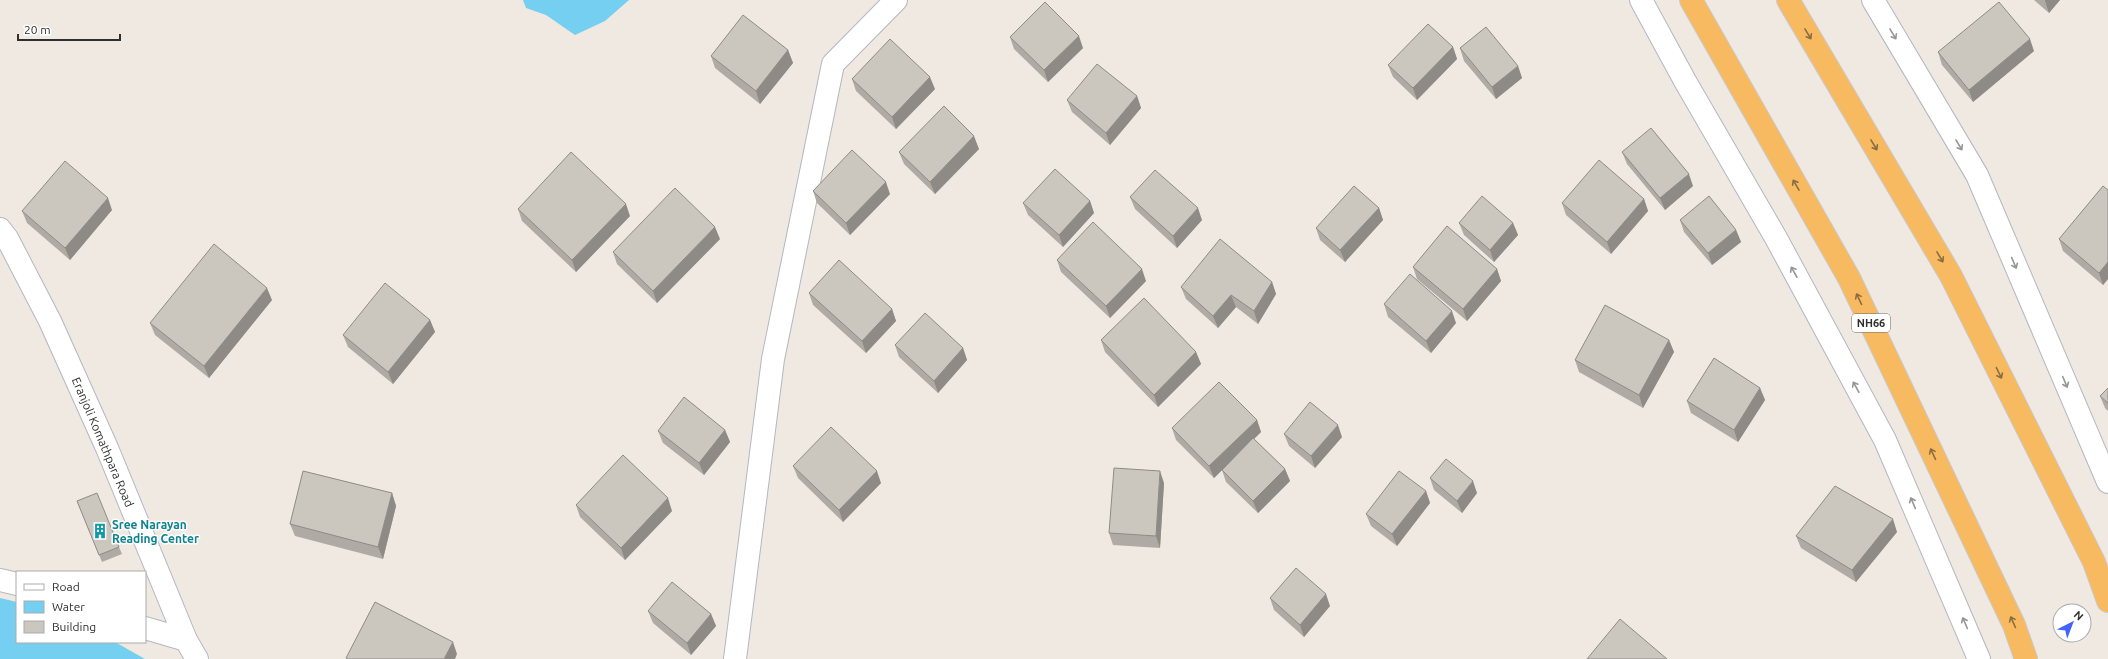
<svg xmlns="http://www.w3.org/2000/svg" width="2108" height="659" font-family="Ubuntu,sans-serif">
  <rect width="100%" height="100%" fill="#efe9e1"/>
  <path fill="#75cff0" d="M 523,0 L 629,0 L 605,21 L 575,35 L 546,15 L 526,8 Z
    M 0,598 L 17,602 L 17,642 L 115,642 L 145,659 L 0,659 Z"/>
  <g fill="none" stroke-linecap="round" stroke-linejoin="round">
    <defs>
      <path id="minor" d="M 0,580 L 17,584
        M 145,628 L 186,640
        M 735,659 L 773,359 L 833,64 L 896,0"/>
      <path id="tertiary" d="M 1641,0 L 1685,81 L 1776,238 L 1885,440 L 1979,659
        M 1873,0 L 1977,175 L 2108,482"/>
      <path id="secondary" d="M 0,229 L 7,238 L 50,321 L 107,448 L 186,640 L 197,659"/>
      <path id="trunk" d="M 1691,0 L 1849,278 L 2014,625 L 2026,659
        M 1788,0 L 1951,276 L 2094,562 L 2108,601"/>
    </defs>
    <use href="#minor" stroke="#b4b7c1" stroke-width="24"/>
    <use href="#tertiary" stroke="#b4b7c1" stroke-width="24"/>
    <use href="#secondary" stroke="#b4b7c1" stroke-width="24"/>
    <use href="#trunk" stroke="#c9c9c9" stroke-width="24"/>
    <use href="#minor" stroke="#fff" stroke-width="22"/>
    <use href="#tertiary" stroke="#fff" stroke-width="22"/>
    <use href="#secondary" stroke="#fff" stroke-width="22"/>
    <use href="#trunk" stroke="#f8ba60" stroke-width="22"/>
  </g>
  <path fill="#afaba4" d="M 2034,0 L 2060,0 L 2049,13 Z
    M 1010,37 L 1083,48 L 1048,82 L 1014,49 Z
    M 1453,47 L 1457,59 L 1417,100 L 1393,77 L 1388,65 Z
    M 1460,48 L 1518,66 L 1522,78 L 1496,99 L 1464,61 Z
    M 788,50 L 793,63 L 760,104 L 715,68 L 711,56 Z
    M 2034,51 L 1973,102 L 1942,65 L 1938,52 Z
    M 852,79 L 935,89 L 896,129 L 856,91 Z
    M 1137,96 L 1141,108 L 1110,145 L 1072,112 L 1067,100 Z
    M 979,149 L 935,194 L 904,164 L 899,152 Z
    M 1622,152 L 1693,186 L 1665,210 L 1627,164 Z
    M 2108,190 L 2108,279 L 2103,285 L 2063,251 L 2059,239 Z
    M 813,191 L 890,194 L 850,235 L 817,203 Z
    M 1130,197 L 1202,220 L 1177,248 L 1135,209 Z
    M 1644,199 L 1648,211 L 1611,254 L 1566,215 L 1562,203 Z
    M 1090,201 L 1094,213 L 1063,247 L 1028,215 L 1023,203 Z
    M 1379,208 L 1383,220 L 1345,262 L 1320,240 L 1316,228 Z
    M 518,209 L 630,216 L 576,272 L 522,221 Z
    M 112,210 L 70,260 L 27,223 L 22,211 Z
    M 1680,220 L 1736,230 L 1741,242 L 1712,265 L 1684,232 Z
    M 1459,223 L 1513,223 L 1518,235 L 1494,262 L 1464,235 Z
    M 720,239 L 657,303 L 617,264 L 613,252 Z
    M 1057,260 L 1146,281 L 1110,318 L 1061,272 Z
    M 1413,267 L 1497,269 L 1501,281 L 1467,321 L 1417,279 Z
    M 1272,282 L 1276,294 L 1258,324 L 1236,307 L 1218,328 L 1186,299 L 1181,287 Z
    M 809,293 L 892,309 L 896,321 L 866,353 L 813,305 Z
    M 272,300 L 209,378 L 155,335 L 150,323 Z
    M 1384,304 L 1456,323 L 1431,353 L 1388,317 Z
    M 430,320 L 435,332 L 393,384 L 348,347 L 343,335 Z
    M 1101,340 L 1196,352 L 1201,364 L 1158,407 L 1105,352 Z
    M 1669,340 L 1674,352 L 1643,408 L 1579,372 L 1575,360 Z
    M 895,345 L 963,348 L 967,360 L 938,393 L 899,357 Z
    M 1760,388 L 1765,400 L 1738,442 L 1691,413 L 1687,401 Z
    M 2108,388 L 2108,411 L 2105,408 L 2100,396 Z
    M 1257,420 L 1261,432 L 1254,439 L 1285,469 L 1290,481 L 1258,513 L 1226,482 L 1222,470 L 1214,478 L 1176,440 L 1172,428 Z
    M 725,430 L 730,442 L 704,475 L 663,443 L 658,431 Z
    M 1284,434 L 1342,437 L 1315,468 L 1289,446 Z
    M 793,466 L 881,483 L 843,522 L 798,478 Z
    M 1430,478 L 1477,493 L 1462,513 L 1434,490 Z
    M 1164,483 L 1160,548 L 1113,545 L 1109,533 Z
    M 1426,491 L 1430,503 L 1397,546 L 1371,526 L 1366,514 Z
    M 392,493 L 396,506 L 383,559 L 295,536 L 290,524 Z
    M 77,501 L 119,547 L 122,554 L 102,562 Z
    M 576,505 L 672,511 L 625,560 L 580,517 Z
    M 1897,532 L 1856,582 L 1801,548 L 1796,536 Z
    M 1270,598 L 1330,606 L 1304,637 L 1274,610 Z
    M 648,611 L 711,614 L 716,626 L 691,655 L 653,623 Z"/>
  <path fill="#8e8b86" d="M 2045,0 L 2060,0 L 2049,13 L 2045,1 Z
    M 1079,36 L 1083,48 L 1048,82 L 1044,70 Z
    M 2030,39 L 2034,51 L 1973,102 L 1969,90 Z
    M 1453,47 L 1457,59 L 1417,100 L 1413,88 Z
    M 788,50 L 793,63 L 760,104 L 756,91 Z
    M 1518,66 L 1522,78 L 1496,99 L 1492,87 Z
    M 930,77 L 935,89 L 896,129 L 892,117 Z
    M 1137,96 L 1141,108 L 1110,145 L 1106,133 Z
    M 974,136 L 979,149 L 935,194 L 930,182 Z
    M 1689,174 L 1693,186 L 1665,210 L 1660,198 Z
    M 886,182 L 890,194 L 850,235 L 846,223 Z
    M 108,198 L 112,210 L 70,260 L 65,248 Z
    M 1644,199 L 1648,211 L 1611,254 L 1607,242 Z
    M 1090,201 L 1094,213 L 1063,247 L 1059,235 Z
    M 626,204 L 630,216 L 576,272 L 572,260 Z
    M 1198,208 L 1202,220 L 1177,248 L 1173,236 Z
    M 1379,208 L 1383,220 L 1345,262 L 1340,250 Z
    M 1513,223 L 1518,235 L 1494,262 L 1490,250 Z
    M 715,227 L 720,239 L 657,303 L 653,291 Z
    M 1736,230 L 1741,242 L 1712,265 L 1708,253 Z
    M 2108,262 L 2108,279 L 2103,285 L 2099,273 Z
    M 1142,269 L 1146,281 L 1110,318 L 1106,306 Z
    M 1497,269 L 1501,281 L 1467,321 L 1463,309 Z
    M 1272,282 L 1276,294 L 1258,324 L 1254,311 Z
    M 267,288 L 272,300 L 209,378 L 204,366 Z
    M 1231,295 L 1236,307 L 1218,328 L 1213,316 Z
    M 892,309 L 896,321 L 866,353 L 862,341 Z
    M 1452,311 L 1456,323 L 1431,353 L 1426,341 Z
    M 430,320 L 435,332 L 393,384 L 388,372 Z
    M 1669,340 L 1674,352 L 1643,408 L 1639,395 Z
    M 963,348 L 967,360 L 938,393 L 934,381 Z
    M 1196,352 L 1201,364 L 1158,407 L 1154,395 Z
    M 1760,388 L 1765,400 L 1738,442 L 1734,430 Z
    M 1257,420 L 1261,432 L 1214,478 L 1209,466 Z
    M 1338,425 L 1342,437 L 1315,468 L 1311,456 Z
    M 725,430 L 730,442 L 704,475 L 699,463 Z
    M 1285,469 L 1290,481 L 1258,513 L 1253,501 Z
    M 877,471 L 881,483 L 843,522 L 839,510 Z
    M 1160,471 L 1164,483 L 1160,548 L 1156,536 Z
    M 1473,481 L 1477,493 L 1462,513 L 1457,501 Z
    M 1426,491 L 1430,503 L 1397,546 L 1392,534 Z
    M 392,493 L 396,506 L 383,559 L 378,547 Z
    M 668,498 L 672,511 L 625,560 L 621,548 Z
    M 1893,519 L 1897,532 L 1856,582 L 1852,570 Z
    M 1326,594 L 1330,606 L 1304,637 L 1300,625 Z
    M 711,614 L 716,626 L 691,655 L 687,643 Z
    M 453,642 L 457,654 L 455,659 L 444,659 Z"/>
  <path fill="#cbc7bf" stroke="#8e8b86" d="M 1045,2 L 1079,36 L 1044,70 L 1010,37 Z
    M 1999,2 L 2030,39 L 1969,90 L 1938,52 Z
    M 743,15 L 788,50 L 756,91 L 711,56 Z
    M 1428,24 L 1453,47 L 1413,88 L 1388,65 Z
    M 1486,27 L 1518,66 L 1492,87 L 1460,48 Z
    M 890,39 L 930,77 L 892,117 L 852,79 Z
    M 1097,64 L 1137,96 L 1106,133 L 1067,100 Z
    M 944,106 L 974,136 L 930,182 L 899,152 Z
    M 1651,128 L 1689,174 L 1660,198 L 1622,152 Z
    M 852,150 L 886,182 L 846,223 L 813,191 Z
    M 571,152 L 626,204 L 572,260 L 518,209 Z
    M 1599,160 L 1644,199 L 1607,242 L 1562,203 Z
    M 65,161 L 108,198 L 65,248 L 22,211 Z
    M 1055,169 L 1090,201 L 1059,235 L 1023,203 Z
    M 1155,170 L 1198,208 L 1173,236 L 1130,197 Z
    M 1354,186 L 1379,208 L 1340,250 L 1316,228 Z
    M 2103,186 L 2108,190 L 2108,262 L 2099,273 L 2059,239 Z
    M 675,188 L 715,227 L 653,291 L 613,252 Z
    M 1482,196 L 1513,223 L 1490,250 L 1459,223 Z
    M 1709,196 L 1736,230 L 1708,253 L 1680,220 Z
    M 1093,222 L 1142,269 L 1106,306 L 1057,260 Z
    M 1447,226 L 1497,269 L 1463,309 L 1413,267 Z
    M 1220,239 L 1272,282 L 1254,311 L 1231,295 L 1213,316 L 1181,287 Z
    M 214,244 L 267,288 L 204,366 L 150,323 Z
    M 839,260 L 892,309 L 862,341 L 809,293 Z
    M 1410,274 L 1452,311 L 1426,341 L 1384,304 Z
    M 385,283 L 430,320 L 388,372 L 343,335 Z
    M 1144,298 L 1196,352 L 1154,395 L 1101,340 Z
    M 1605,305 L 1669,340 L 1639,395 L 1575,360 Z
    M 925,313 L 963,348 L 934,381 L 895,345 Z
    M 1714,358 L 1760,388 L 1734,430 L 1687,401 Z
    M 1219,382 L 1257,420 L 1209,466 L 1172,428 Z
    M 2108,388 L 2108,403 L 2100,396 Z
    M 684,397 L 725,430 L 699,463 L 658,431 Z
    M 1310,402 L 1338,425 L 1311,456 L 1284,434 Z
    M 831,427 L 877,471 L 839,510 L 793,466 Z
    M 1253,438 L 1285,469 L 1253,501 L 1222,470 Z
    M 623,455 L 668,498 L 621,548 L 576,505 Z
    M 1446,459 L 1473,481 L 1457,501 L 1430,478 Z
    M 1114,468 L 1160,471 L 1156,536 L 1109,533 Z
    M 303,471 L 392,493 L 378,547 L 290,524 Z
    M 1399,471 L 1426,491 L 1392,534 L 1366,514 Z
    M 1835,486 L 1893,519 L 1852,570 L 1796,536 Z
    M 97,493 L 119,547 L 99,555 L 77,501 Z
    M 1296,568 L 1326,594 L 1300,625 L 1270,598 Z
    M 672,582 L 711,614 L 687,643 L 648,611 Z
    M 375,602 L 453,642 L 444,659 L 348,659 L 346,658 Z
    M 1620,619 L 1667,659 L 1587,659 Z"/>
  <defs><path id="oneway-shaft" d="M-6 0H5M1.5-3L5.5 0L1.5 3" fill="none" stroke-width="1.6" stroke-linecap="round" stroke-linejoin="round"/></defs>
  <g stroke="#896d44">
    <use href="#oneway-shaft" transform="translate(1808 34) rotate(59)"/>
    <use href="#oneway-shaft" transform="translate(1874 145) rotate(59)"/>
    <use href="#oneway-shaft" transform="translate(1796 185) rotate(-120)"/>
    <use href="#oneway-shaft" transform="translate(1940 257) rotate(59)"/>
    <use href="#oneway-shaft" transform="translate(1859 299) rotate(-115)"/>
    <use href="#oneway-shaft" transform="translate(1999 373) rotate(64)"/>
    <use href="#oneway-shaft" transform="translate(1933 454) rotate(-115)"/>
    <use href="#oneway-shaft" transform="translate(2013 622) rotate(-114)"/>
  </g>
  <g stroke="#969696">
    <use href="#oneway-shaft" transform="translate(1893 34) rotate(59)"/>
    <use href="#oneway-shaft" transform="translate(1959 145) rotate(59)"/>
    <use href="#oneway-shaft" transform="translate(2014 263) rotate(67)"/>
    <use href="#oneway-shaft" transform="translate(1794 272) rotate(-119)"/>
    <use href="#oneway-shaft" transform="translate(2065 382) rotate(67)"/>
    <use href="#oneway-shaft" transform="translate(1856 387) rotate(-119)"/>
    <use href="#oneway-shaft" transform="translate(1913 503) rotate(-113)"/>
    <use href="#oneway-shaft" transform="translate(1965 623) rotate(-113)"/>
  </g>
  <defs>
    <symbol id="building-bare" viewBox="-9 -9 18 18"><path d="M-4-6H4V6H1V3H-1V6H-4ZM-2.5-4.3h1.7v1.8h-1.7ZM.8-4.3h1.7v1.8H.8ZM-2.5-1h1.7V.8h-1.7ZM.8-1h1.7V.8H.8Z" fill="#0f9aa8" stroke="#fff" stroke-width="2.5" paint-order="stroke"/></symbol>
  </defs>
  <g fill-rule="evenodd">
    <use href="#building-bare" x="89" y="520" width="22" height="22"/>
  </g>
  <g text-anchor="middle" dominant-baseline="central" stroke-width="3" stroke-linejoin="round" paint-order="stroke">
    <rect fill="#fff" stroke="#6d6d6d" stroke-width="1" x="1852" y="314" width="38" height="18" rx="3"/>
    <g font-size="11" font-weight="bold" fill="#2e2e2e">
      <text x="1871" y="323">NH66</text>
    </g>
    <g font-size="12" fill="#2e2e2e" stroke="#fff">
      <text transform="translate(103 442) rotate(67)">Eranjoli Komathpara Road</text>
    </g>
    <g font-size="12" font-weight="bold" fill="#0d838f" stroke="#fff" text-anchor="start">
      <text x="112" y="524">Sree Narayan<tspan x="112" dy="14">Reading Center</tspan></text>
    </g>
  </g>
  <rect x="16" y="571" width="130" height="72" fill="#ffffff" stroke="#ababab"/>
  <rect x="24" y="584" width="20" height="6" fill="#ffffff" stroke="#ababab"/>
  <text x="52" y="591" font-size="12" fill="#2e2e2e">Road</text>
  <rect x="24" y="601" width="20" height="12" fill="#75cff0" stroke="#ababab"/>
  <text x="52" y="611" font-size="12" fill="#2e2e2e">Water</text>
  <rect x="24" y="621" width="20" height="12" fill="#cbc7bf" stroke="#ababab"/>
  <text x="52" y="631" font-size="12" fill="#2e2e2e">Building</text>
  <g transform="translate(2072 623) rotate(42)"><circle r="19" fill="#ffffff" stroke="#ababab"/>
  <path d="M0-3L7 15L0 10L-7 15Z" fill="#4264fb"/>
  <text y="-6" font-size="11" font-weight="bold" text-anchor="middle" fill="#2e2e2e">N</text>
  </g>
  <path d="M18 34v6h102v-6" fill="none" stroke="#2e2e2e" stroke-width="2"/>
  <text x="24" y="34" font-size="12" fill="#2e2e2e" stroke="#ffffff" stroke-width="3" paint-order="stroke">20 m</text>
</svg>
